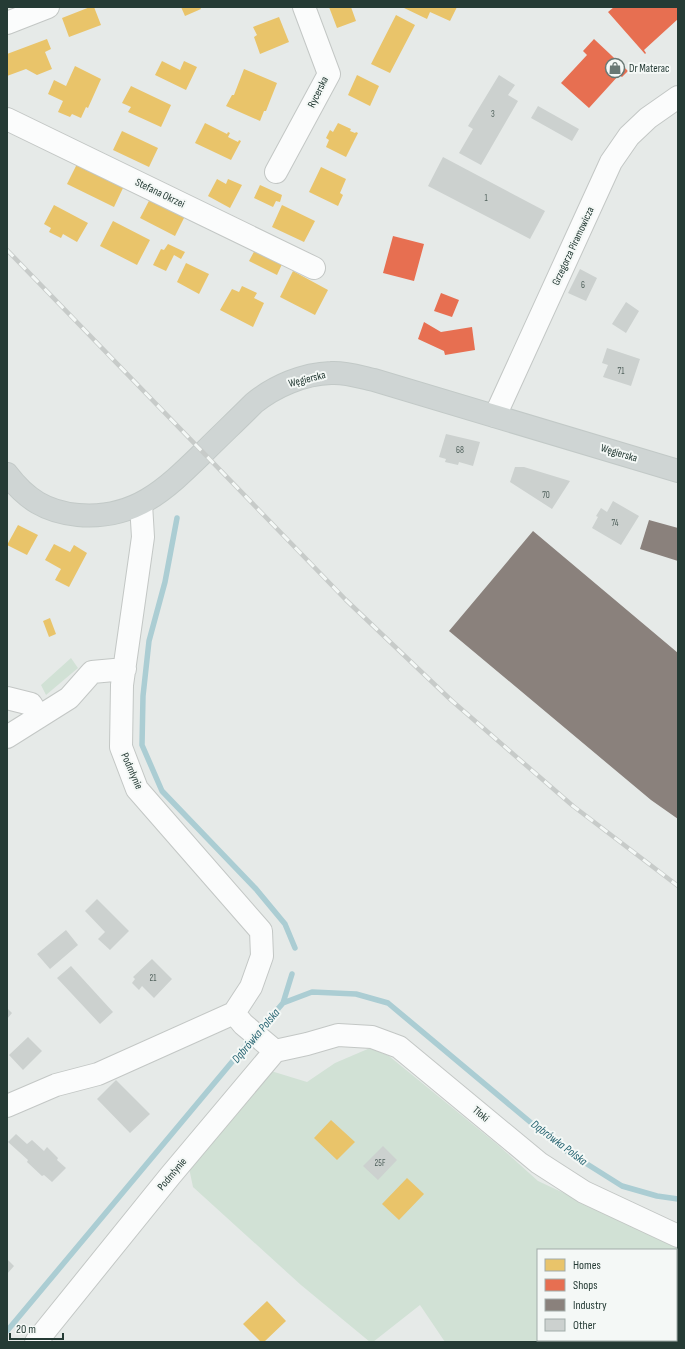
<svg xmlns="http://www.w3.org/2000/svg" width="685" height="1349" font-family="'Sofia Sans Condensed',sans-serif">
  <rect width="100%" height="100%" fill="#e6eae8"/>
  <path fill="#d1e1d5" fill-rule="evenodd" d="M 71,658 L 78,668 L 46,695 L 41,685 Z
    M 370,1048 L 389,1056 L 498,1145 L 538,1181 L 678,1246 L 678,1342 L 445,1342 L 420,1305 L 373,1342 L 370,1342 L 301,1285 L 193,1187 L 189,1168 L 271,1071 L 307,1082 L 335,1063 ZM 538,1250 L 676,1250 L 676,1340 L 538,1340 Z"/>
  <path fill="#e9c46a" d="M 90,7 L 94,7 L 101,25 L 69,37 L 62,18 Z
    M 181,7 L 200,7 L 201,9 L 185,16 Z
    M 329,7 L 351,7 L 356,21 L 337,28 Z
    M 402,7 L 457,7 L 450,21 L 430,12 L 427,19 Z
    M 396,15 L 415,25 L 390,73 L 371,64 Z
    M 279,17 L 289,42 L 260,54 L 254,37 L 257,35 L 253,27 Z
    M 47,39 L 51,49 L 45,52 L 52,69 L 37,75 L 26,69 L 7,76 L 7,54 Z
    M 162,61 L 180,70 L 184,61 L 197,67 L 186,90 L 155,75 Z
    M 75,66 L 101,79 L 88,108 L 86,107 L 81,118 L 72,114 L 70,117 L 58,112 L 63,101 L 48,94 L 54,80 L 66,86 Z
    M 244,69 L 277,83 L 266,111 L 264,111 L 260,121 L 226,106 L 232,95 L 234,95 Z
    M 357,75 L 379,86 L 370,106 L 348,95 Z
    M 131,86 L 171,105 L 161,127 L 128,112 L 131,107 L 122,103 Z
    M 205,123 L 227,134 L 228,132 L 230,133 L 228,137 L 238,142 L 239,140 L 241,141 L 231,160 L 195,143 Z
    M 338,123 L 351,129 L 350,131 L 355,133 L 356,132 L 358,133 L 346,157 L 326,147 L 329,140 L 326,138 L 330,130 L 333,132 Z
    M 122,131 L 158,148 L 149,167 L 113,150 Z
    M 78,162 L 119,182 L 117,185 L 123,188 L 114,207 L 67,184 Z
    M 321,167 L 346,179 L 340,193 L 343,195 L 338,206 L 309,192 Z
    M 217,179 L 226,184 L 228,179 L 242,185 L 230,208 L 208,196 Z
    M 260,185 L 282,195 L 280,202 L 276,201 L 273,207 L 254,198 Z
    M 151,197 L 186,214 L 175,236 L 140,218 Z
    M 54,205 L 88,223 L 77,242 L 63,234 L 61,238 L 49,232 L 51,228 L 44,224 Z
    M 282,205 L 315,221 L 304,242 L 272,227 Z
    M 113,221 L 150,240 L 137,265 L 100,246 Z
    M 168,244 L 185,252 L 181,259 L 174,255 L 166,271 L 153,265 L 161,249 L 164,250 Z
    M 256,248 L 283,262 L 277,275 L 249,261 Z
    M 186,263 L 209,274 L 199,294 L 177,282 Z
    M 293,271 L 328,290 L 315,315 L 280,297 Z
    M 242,286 L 257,293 L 254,298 L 264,303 L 253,327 L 220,310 L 232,289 L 239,292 Z
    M 18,525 L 38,535 L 27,555 L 7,545 Z
    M 54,544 L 70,552 L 74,545 L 87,553 L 69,587 L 55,580 L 61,569 L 45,560 Z
    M 50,618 L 56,634 L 49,637 L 43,621 Z
    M 331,1120 L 355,1142 L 337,1160 L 314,1138 Z
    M 407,1178 L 424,1194 L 399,1220 L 382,1204 Z
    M 267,1301 L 286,1321 L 264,1342 L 261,1342 L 243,1324 Z"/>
  <path fill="#e76f51" d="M 614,7 L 678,7 L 678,19 L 644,50 L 646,53 L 645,54 L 608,12 Z
    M 594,39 L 628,71 L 622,77 L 619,75 L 589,108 L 561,83 L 587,55 L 583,51 Z
    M 393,236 L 424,244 L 414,281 L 383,273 Z
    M 441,293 L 459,300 L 452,317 L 434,311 Z
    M 424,322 L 441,332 L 472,327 L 475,350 L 445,355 L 444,351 L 418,339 Z"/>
  <path fill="#8a817c" d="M 649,520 L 678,528 L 678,561 L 640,549 Z
    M 533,531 L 678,653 L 678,819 L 651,800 L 449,631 Z"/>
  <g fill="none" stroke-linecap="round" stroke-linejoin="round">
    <path stroke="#abcdd3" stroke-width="5.5" d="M 177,518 L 165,582 L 149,641 L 143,696 L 142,745 L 162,791 L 256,889 L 285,924 L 295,948
      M 283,1003 L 292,974
      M 258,1032 L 283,1003 L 312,992 L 356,994 L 388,1003 L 560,1147 L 622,1186 L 657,1196 L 678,1199
      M 7,1331 L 252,1038"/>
  </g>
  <path fill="#ccd1cf" d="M 499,75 L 515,85 L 508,95 L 518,101 L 481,165 L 459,153 L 473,129 L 468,126 Z
    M 538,106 L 579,129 L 572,141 L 531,118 Z
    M 443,157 L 545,211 L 530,239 L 428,186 Z
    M 580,269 L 597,278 L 586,301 L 568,293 Z
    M 626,302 L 639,311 L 626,333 L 612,324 Z
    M 607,348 L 640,359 L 631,386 L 603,377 L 608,365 L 602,363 Z
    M 446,434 L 480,442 L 473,466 L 459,462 L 458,465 L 445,462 L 446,459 L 439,457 Z
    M 515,467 L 524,467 L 570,481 L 552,509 L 510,482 Z
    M 613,501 L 639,516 L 621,545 L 592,528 L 598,517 L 596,516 L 601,508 L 607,512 Z
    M 97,899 L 129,931 L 110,950 L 98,939 L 105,932 L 85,911 Z
    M 66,930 L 78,945 L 50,969 L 37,954 Z
    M 152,959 L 172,979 L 154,998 L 142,986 L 139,990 L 132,983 L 135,979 L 133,977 Z
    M 71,966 L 113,1012 L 100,1024 L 57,978 Z
    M 7,1008 L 12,1013 L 7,1019 Z
    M 28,1037 L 42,1051 L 23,1070 L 9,1055 Z
    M 116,1080 L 150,1114 L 130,1133 L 97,1099 Z
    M 16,1134 L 27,1144 L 32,1140 L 44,1151 L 47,1147 L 58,1158 L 57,1160 L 66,1168 L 52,1182 L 44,1175 L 42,1176 L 27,1162 L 28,1160 L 8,1142 Z
    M 383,1146 L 397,1160 L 378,1180 L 363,1166 Z
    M 7,1259 L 14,1266 L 7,1274 Z"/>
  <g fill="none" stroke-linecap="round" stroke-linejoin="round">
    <defs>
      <path id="minor" d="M 7,23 L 48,7
        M 7,119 L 314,268
        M 276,172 L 329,74 L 304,7
        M 495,416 L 611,162 L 629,136 L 648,118 L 678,97
        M 141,504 L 143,537 L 122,685 L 121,747 L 137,789 L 261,931 L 262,956 L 251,987 L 234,1013 L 243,1024 L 275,1051
        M 7,698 L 31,704 L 39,717
        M 7,737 L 69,698 L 92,672 L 125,669
        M 275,1051 L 307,1044 L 338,1035 L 372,1037 L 399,1047 L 539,1163 L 584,1192 L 678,1236
        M 7,1106 L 56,1085 L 98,1074 L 234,1013
        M 36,1342 L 170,1176 L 275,1051"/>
      <path id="major" d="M 7,474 C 26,499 46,512 78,515 C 135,520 166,489 204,452 C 220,436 237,420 254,403 C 275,386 303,374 331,373 C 346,372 360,377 374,380 L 678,471"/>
    </defs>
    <use href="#minor" stroke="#c3c7c5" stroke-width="24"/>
    <use href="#major" stroke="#c2c9c7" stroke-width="24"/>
    <use href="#minor" stroke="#fbfcfc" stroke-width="22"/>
    <use href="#major" stroke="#cfd5d4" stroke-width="22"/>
    <defs>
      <path id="rail" d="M 7,250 L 346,600 L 451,700 L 573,806 L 678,886"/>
    </defs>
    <use href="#rail" stroke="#c7cbc9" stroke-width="4.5"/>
    <use href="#rail" stroke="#f4f8f6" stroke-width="3" stroke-dasharray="9" stroke-linecap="butt"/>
  </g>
  <defs>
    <symbol id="shop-ring" viewBox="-11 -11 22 22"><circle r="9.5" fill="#f4f8f6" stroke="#697874" stroke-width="1.5"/><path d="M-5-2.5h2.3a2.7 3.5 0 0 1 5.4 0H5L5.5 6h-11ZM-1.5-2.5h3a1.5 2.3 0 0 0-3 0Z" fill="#697874"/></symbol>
  </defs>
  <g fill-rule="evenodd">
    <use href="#shop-ring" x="604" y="57" width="22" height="22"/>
  </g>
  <g text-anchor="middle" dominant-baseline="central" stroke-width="4" stroke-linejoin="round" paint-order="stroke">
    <g font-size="9" fill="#50615c">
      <text x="493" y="114">3</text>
      <text x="486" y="198">1</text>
      <text x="583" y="285">6</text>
      <text x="621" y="371">71</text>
      <text x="460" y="450">68</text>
      <text x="546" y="495">70</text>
      <text x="615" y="523">74</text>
      <text x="153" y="978">21</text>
      <text x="380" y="1163">25F</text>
    </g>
    <g font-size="11" fill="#253b35" stroke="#f4f8f6" text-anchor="start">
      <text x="629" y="68">Dr Materac</text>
    </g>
    <g font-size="11" fill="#253b35" stroke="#f4f8f6">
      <text transform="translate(318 92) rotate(-64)">Rycerska</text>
      <text transform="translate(160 193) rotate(26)">Stefana Okrzei</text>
      <text transform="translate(573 246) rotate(-65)">Grzegorza Piramowicza</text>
      <text transform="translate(307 379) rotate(-14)">Węgierska</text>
      <text transform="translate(619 453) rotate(17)">Węgierska</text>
      <text transform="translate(132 771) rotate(66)">Podmłynie</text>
      <text transform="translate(481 1114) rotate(40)">Tłoki</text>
      <text transform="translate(172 1174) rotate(-50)">Podmłynie</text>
    </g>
    <g font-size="12" font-style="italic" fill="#266471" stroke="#f4f8f6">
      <text transform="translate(256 1036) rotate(-50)">Dąbrówka Polska</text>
      <text transform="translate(559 1143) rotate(37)">Dąbrówka Polska</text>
    </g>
  </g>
  <rect width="685" height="1349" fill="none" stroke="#253b35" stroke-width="16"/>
  <rect x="537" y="1249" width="140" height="92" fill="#f4f8f6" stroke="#a1aca9"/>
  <rect x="545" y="1259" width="20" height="12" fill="#e9c46a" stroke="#a1aca9"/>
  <text x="573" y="1269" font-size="12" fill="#253b35">Homes</text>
  <rect x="545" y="1279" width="20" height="12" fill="#e76f51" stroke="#a1aca9"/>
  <text x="573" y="1289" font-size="12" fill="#253b35">Shops</text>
  <rect x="545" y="1299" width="20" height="12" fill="#8a817c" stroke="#a1aca9"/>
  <text x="573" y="1309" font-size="12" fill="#253b35">Industry</text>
  <rect x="545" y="1319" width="20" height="12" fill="#ccd1cf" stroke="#a1aca9"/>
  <text x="573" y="1329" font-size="12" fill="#253b35">Other</text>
  <path d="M10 1333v6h53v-6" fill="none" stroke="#253b35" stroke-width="2"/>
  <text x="16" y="1333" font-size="12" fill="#253b35" stroke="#f4f8f6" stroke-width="3" paint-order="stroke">20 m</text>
</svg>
